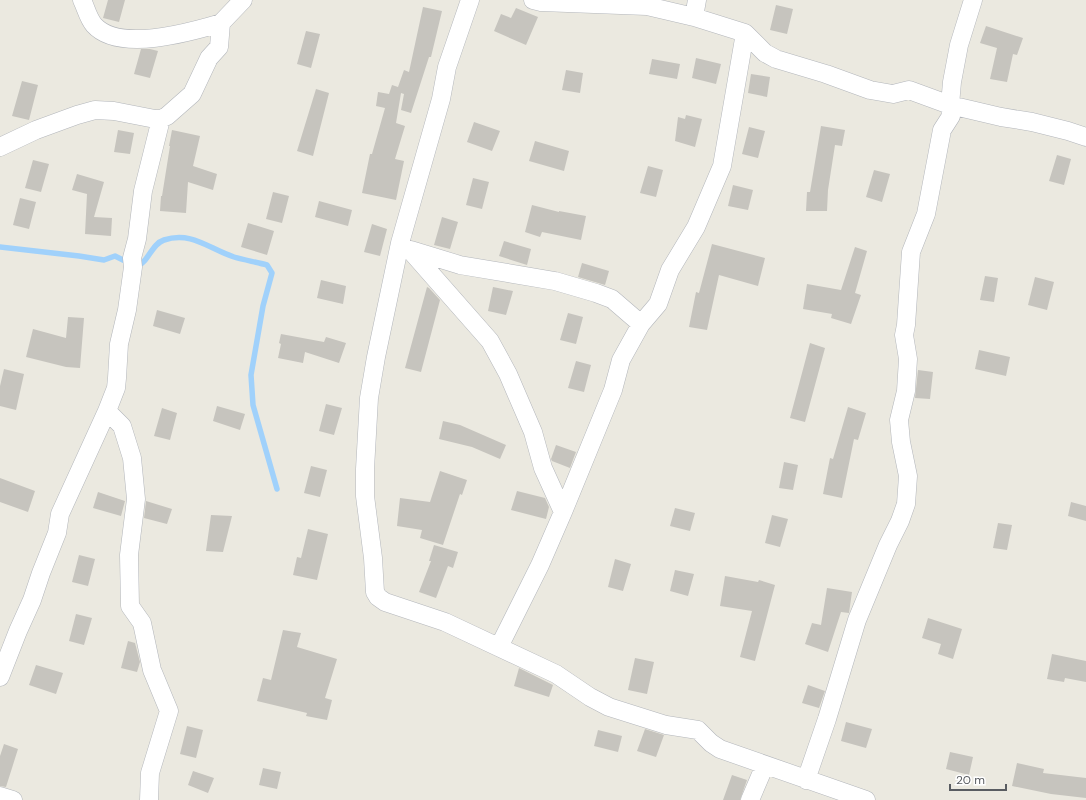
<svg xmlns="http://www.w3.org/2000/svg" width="1086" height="800" font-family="'DM Sans',sans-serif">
  <rect width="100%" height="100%" fill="#ebe9e0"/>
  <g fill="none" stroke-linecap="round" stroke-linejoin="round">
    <path stroke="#a0d1fb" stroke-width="5.5" d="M 0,247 L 79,256 L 104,260 L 115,256 L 129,263
      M 136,266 C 148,264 151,244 164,240 C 192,231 209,249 234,257 C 244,260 256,262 267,265 L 272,273 L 263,306 L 251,375 L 253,405 L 277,489"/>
  </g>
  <path fill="#c6c4be" d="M 108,0 L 125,0 L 119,22 L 103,18 Z
    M 776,5 L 793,9 L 787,34 L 770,30 Z
    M 423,7 L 442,11 L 431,57 L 429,57 L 411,113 L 401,110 L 404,94 L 401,93 L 396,123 L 405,126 L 395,159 L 404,161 L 396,200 L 362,193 L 370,154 L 372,154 L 385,108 L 376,106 L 378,92 L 389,94 L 392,85 L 398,87 L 404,70 L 409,72 Z
    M 516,8 L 538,17 L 526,45 L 494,31 L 501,14 L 511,18 Z
    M 986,26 L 1023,38 L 1017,55 L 1013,54 L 1007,82 L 990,79 L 997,48 L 980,43 Z
    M 306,31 L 320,34 L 311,68 L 297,64 Z
    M 141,49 L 150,49 L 158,51 L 150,78 L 134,74 Z
    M 696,58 L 721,64 L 716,84 L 692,78 Z
    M 652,59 L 680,64 L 677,79 L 649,74 Z
    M 566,70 L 583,73 L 580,93 L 562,90 Z
    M 751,74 L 770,77 L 767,97 L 748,93 Z
    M 22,81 L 38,85 L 29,120 L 12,116 Z
    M 316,89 L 329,93 L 313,156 L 297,151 Z
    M 686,115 L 702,119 L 695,147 L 675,141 L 678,117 L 685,119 Z
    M 474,122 L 500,131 L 492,151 L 467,142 Z
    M 821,126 L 845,130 L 842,146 L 835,145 L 828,190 L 827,211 L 806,211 L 807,192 L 810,192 Z
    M 749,127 L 765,131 L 758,158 L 742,154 Z
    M 118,130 L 134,133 L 130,154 L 114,152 Z
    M 172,130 L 200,136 L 193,166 L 217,174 L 213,190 L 188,182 L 186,213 L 160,211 L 161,196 L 162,196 L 170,146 L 169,146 Z
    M 535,141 L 569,151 L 564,171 L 529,161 Z
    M 1057,155 L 1071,159 L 1064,185 L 1049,181 Z
    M 33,160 L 49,164 L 41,192 L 25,188 Z
    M 648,166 L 663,170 L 656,197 L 640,193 Z
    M 874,170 L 890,174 L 882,202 L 866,197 Z
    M 77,174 L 104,182 L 94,217 L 112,218 L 111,236 L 85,234 L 87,194 L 72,190 Z
    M 473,178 L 489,182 L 482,209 L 466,205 Z
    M 733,185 L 753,190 L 748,210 L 728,206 Z
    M 273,192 L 289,196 L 282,223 L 266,219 Z
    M 20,198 L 36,202 L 29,229 L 13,225 Z
    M 319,201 L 352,210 L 348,226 L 315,217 Z
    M 532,205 L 559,212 L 559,211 L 586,216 L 581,240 L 542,232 L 540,237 L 525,232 Z
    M 442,217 L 458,222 L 450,249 L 434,245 Z
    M 248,223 L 274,231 L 267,255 L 241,247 Z
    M 372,224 L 387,229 L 380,256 L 364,252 Z
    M 504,241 L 531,249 L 527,265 L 499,256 Z
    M 712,244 L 765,258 L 758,286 L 719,275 L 707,330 L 689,327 L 696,292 L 699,293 Z
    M 855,247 L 867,251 L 855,293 L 861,295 L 851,324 L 831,318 L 832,314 L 803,309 L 807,284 L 841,290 Z
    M 582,263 L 609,271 L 605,285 L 578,277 Z
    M 985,276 L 998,278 L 994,302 L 980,300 Z
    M 1035,277 L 1054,282 L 1047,310 L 1028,305 Z
    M 321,280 L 346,286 L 343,304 L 317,298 Z
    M 427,287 L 429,288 L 440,300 L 421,372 L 405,368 Z
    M 493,287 L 513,291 L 506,315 L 488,311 Z
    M 157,310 L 185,318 L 180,334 L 153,326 Z
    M 568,313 L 583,317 L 576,344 L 560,340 Z
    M 68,317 L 84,318 L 80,368 L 66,367 L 26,357 L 33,329 L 66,338 Z
    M 281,334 L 324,342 L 326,337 L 346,343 L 339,363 L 305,352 L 303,363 L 278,358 L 281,344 L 279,343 Z
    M 810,343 L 825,348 L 805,422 L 790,418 Z
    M 979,350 L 1010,357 L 1006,376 L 975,369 Z
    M 576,361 L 591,365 L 584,392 L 568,388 Z
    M 4,369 L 24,374 L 16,410 L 0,406 L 0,386 Z
    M 918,370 L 933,372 L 930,399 L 915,398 Z
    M 326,404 L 342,408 L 334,435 L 319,431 Z
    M 217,406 L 245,414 L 240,430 L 213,421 Z
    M 848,407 L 866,413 L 858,440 L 854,439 L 842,498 L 823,494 L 830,458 L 833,459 Z
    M 162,408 L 177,413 L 170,440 L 154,436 Z
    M 443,421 L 460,425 L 506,445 L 500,459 L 472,447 L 439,439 Z
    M 556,445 L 576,452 L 570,468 L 552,461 L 551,459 Z
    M 784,462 L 798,465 L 793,490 L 779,488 Z
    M 311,466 L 327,470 L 320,497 L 304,493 Z
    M 440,471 L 467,480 L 462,495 L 460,494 L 443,545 L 420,538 L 422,530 L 397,526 L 400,498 L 430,502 Z
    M 0,478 L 35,491 L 28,512 L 0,502 Z
    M 517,491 L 545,498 L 549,507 L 546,519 L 511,510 Z
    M 98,492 L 125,501 L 121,516 L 93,508 Z
    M 146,501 L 172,509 L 167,524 L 144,518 Z
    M 1071,502 L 1086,506 L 1086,521 L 1068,516 Z
    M 675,508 L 695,513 L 690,531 L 670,526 Z
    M 211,515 L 232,516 L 223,552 L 206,551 Z
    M 772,515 L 788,519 L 780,547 L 765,543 Z
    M 998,523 L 1012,525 L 1007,550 L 993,548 Z
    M 308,529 L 328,534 L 317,580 L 293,575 L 297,557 L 301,558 Z
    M 434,545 L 458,552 L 453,568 L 448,566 L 436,598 L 419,592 L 431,561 L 429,561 Z
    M 79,555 L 95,559 L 88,586 L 72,582 Z
    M 615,559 L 631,564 L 623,591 L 608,587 Z
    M 675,570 L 694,574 L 688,596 L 670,591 Z
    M 725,576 L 758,582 L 759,580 L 775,585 L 755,661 L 740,657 L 752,611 L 720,606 Z
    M 827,588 L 852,592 L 849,613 L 841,612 L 828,652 L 805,644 L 812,623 L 821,625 Z
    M 76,614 L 92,618 L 84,645 L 69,641 Z
    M 928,618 L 962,629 L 953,659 L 938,654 L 941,644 L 922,638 Z
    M 283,630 L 301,633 L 297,647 L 337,659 L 325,698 L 332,700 L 327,720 L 306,716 L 307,713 L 257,701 L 263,678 L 271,680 Z
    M 128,641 L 135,643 L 140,662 L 137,672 L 121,668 Z
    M 1052,654 L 1086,661 L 1086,682 L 1065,678 L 1064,682 L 1047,679 Z
    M 635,658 L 654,662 L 647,694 L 628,690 Z
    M 36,665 L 63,673 L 56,694 L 29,685 Z
    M 519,668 L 553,685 L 549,697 L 514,686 Z
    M 808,685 L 825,691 L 819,708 L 802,703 Z
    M 846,722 L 872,729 L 866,748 L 841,741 Z
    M 187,726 L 203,730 L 196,758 L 180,754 Z
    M 645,729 L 664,735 L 656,757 L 637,751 Z
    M 598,730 L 622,736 L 618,752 L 594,746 Z
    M 4,744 L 18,749 L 6,787 L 0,786 L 0,756 Z
    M 950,752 L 973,757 L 969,775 L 946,769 Z
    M 1017,763 L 1044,769 L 1043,773 L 1086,778 L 1086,798 L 1051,794 L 1012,786 Z
    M 263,768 L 281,772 L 277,789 L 259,785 Z
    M 193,771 L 214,778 L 208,793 L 188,785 Z
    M 732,775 L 747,780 L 740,800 L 723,800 Z"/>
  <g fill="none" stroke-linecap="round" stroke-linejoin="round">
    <defs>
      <path id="street" d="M 82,0 C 86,8 88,18 94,25 C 119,53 191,32 221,23
        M 470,0 L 447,67 L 441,99 L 400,243 L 376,357 L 369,398 L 365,469 L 365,496 L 373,558 L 375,592 L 378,597 L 385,602 L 445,622 L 556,674 L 590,697 L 609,707 L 666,725 L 698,730 L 711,743 L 720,749 L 866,800
        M 533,0 L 541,2 L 647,6 L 694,17 L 745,33 L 765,53 L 776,59 L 826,74 L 870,90 L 893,94 L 909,90 L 950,105 L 1001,117 L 1032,122 L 1068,131 L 1086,137
        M 694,17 L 697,0
        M 0,147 L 36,130 L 77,115 L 95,110 L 114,111 L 155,119 L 161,119 L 167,116 L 192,94 L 209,58 L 219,47 L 221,23 L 243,0
        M 410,250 L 490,341 L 508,374 L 533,432 L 543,468 L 563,512
        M 411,250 L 460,265 L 555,281 L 596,293 L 612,299 L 641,324
        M 499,647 L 540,565 L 563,512 L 613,390 L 621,360 L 641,324 L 658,304 L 670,270 L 696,227 L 722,166 L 745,33
        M 0,677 L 18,631 L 32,600 L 41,573 L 57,533 L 60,514 L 107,411
        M 806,780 L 827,719 L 857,620 L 888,545 L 900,521 L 906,504 L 908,476 L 901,442 L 899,420 L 906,391 L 908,359 L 904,335 L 906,325 L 911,252 L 926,214 L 942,130 L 951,116 L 950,105 L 952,82 L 959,45 L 973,0
        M 0,796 L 13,800
        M 149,800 L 150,773 L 169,711 L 152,670 L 142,623 L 130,606 L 129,555 L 136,499 L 132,458 L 122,426 L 107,411 L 116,388 L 117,378 L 119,344 L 127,310 L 133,267 L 132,258 L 137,239 L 143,191 L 161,119
        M 750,800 L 765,765"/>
    </defs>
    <use href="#street" stroke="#b3b6bb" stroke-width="19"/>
    <use href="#street" stroke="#fff" stroke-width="18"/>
  </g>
  <path d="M950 784v6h56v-6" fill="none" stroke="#595c61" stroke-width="2"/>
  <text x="956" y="784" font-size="12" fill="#595c61" stroke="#ffffff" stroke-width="3" paint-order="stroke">20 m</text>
</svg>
